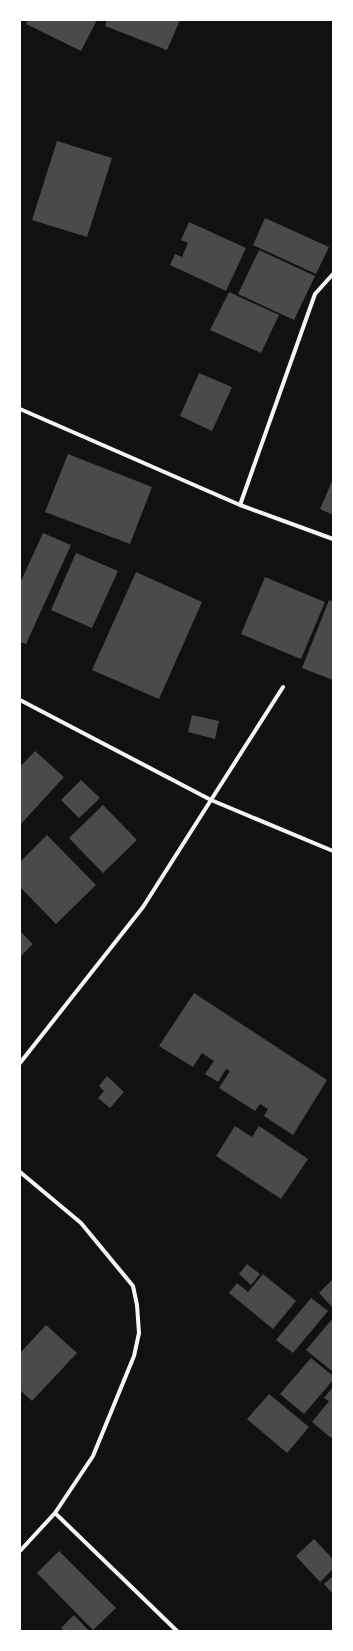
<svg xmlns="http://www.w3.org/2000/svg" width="353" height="1651" font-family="Raleway,sans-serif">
  <rect width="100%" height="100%" fill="#111"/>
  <path fill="#4a4a4a" d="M 28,20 L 97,20 L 81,51 L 26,24 Z
    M 107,20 L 180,20 L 167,50 L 105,26 Z
    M 57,141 L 112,158 L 87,237 L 32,220 Z
    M 265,218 L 329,247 L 316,274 L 253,245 Z
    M 189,222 L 246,248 L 226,291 L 170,265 L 175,254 L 182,257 L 188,243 L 181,240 Z
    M 259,250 L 315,276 L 294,320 L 238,294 Z
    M 229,292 L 279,315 L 261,353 L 210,330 Z
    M 199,373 L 232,387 L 212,431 L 180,416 Z
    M 68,454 L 152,487 L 130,544 L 45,512 Z
    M 333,479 L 333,515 L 320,509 Z
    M 43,533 L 71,545 L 26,644 L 20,642 L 20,583 Z
    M 76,553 L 118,571 L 92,628 L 51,610 Z
    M 136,572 L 202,602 L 159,699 L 92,670 Z
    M 265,577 L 325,602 L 301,659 L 241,634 Z
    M 329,600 L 333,602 L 333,680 L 302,668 Z
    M 192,715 L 219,721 L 215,739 L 188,732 Z
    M 35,751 L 64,777 L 20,825 L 20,767 Z
    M 81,780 L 100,798 L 79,818 L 61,800 Z
    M 103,805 L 137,840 L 103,873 L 69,838 Z
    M 47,835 L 96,885 L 56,924 L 20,887 L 20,862 Z
    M 20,931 L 33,944 L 20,957 Z
    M 194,993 L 327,1080 L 293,1135 L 264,1116 L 268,1109 L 260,1104 L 255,1111 L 219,1088 L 230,1071 L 226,1069 L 218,1082 L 205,1074 L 214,1061 L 202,1053 L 193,1067 L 159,1046 Z
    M 107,1076 L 124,1092 L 110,1108 L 98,1098 L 104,1091 L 99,1086 Z
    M 235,1126 L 252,1137 L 259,1126 L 308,1159 L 281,1199 L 216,1156 Z
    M 247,1264 L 260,1274 L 251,1285 L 239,1274 Z
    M 263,1274 L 296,1301 L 273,1329 L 229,1293 L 237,1283 L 248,1292 Z
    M 333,1279 L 333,1306 L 332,1307 L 319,1293 Z
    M 311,1298 L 328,1311 L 293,1353 L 276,1340 Z
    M 333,1318 L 333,1372 L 306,1350 Z
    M 46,1325 L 77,1353 L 32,1401 L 20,1390 L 20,1353 Z
    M 311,1358 L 333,1376 L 333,1380 L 304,1414 L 280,1394 Z
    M 333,1387 L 333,1436 L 331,1438 L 312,1422 L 329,1401 L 324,1398 Z
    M 269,1394 L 309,1427 L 287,1453 L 247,1419 Z
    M 314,1539 L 333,1559 L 333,1569 L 320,1582 L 296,1556 Z
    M 59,1551 L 116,1608 L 93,1630 L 37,1573 Z
    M 333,1576 L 333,1594 L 324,1584 Z
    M 74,1615 L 89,1631 L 64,1631 L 61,1628 Z"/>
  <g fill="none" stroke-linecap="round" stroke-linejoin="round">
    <path stroke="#f5f5f5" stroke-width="4" d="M 20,409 L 240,505 L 333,539
      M 240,505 L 315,294 L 333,274
      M 20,700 L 211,800 L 283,687
      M 20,1063 L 143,907 L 211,800 L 333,851
      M 20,1172 L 81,1223 L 133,1286 L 137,1305 L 139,1333 L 134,1356 L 93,1456 L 55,1513 L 177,1631
      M 20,1551 L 55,1513"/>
  </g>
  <rect width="353" height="1651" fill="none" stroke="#ffffff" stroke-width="42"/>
</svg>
